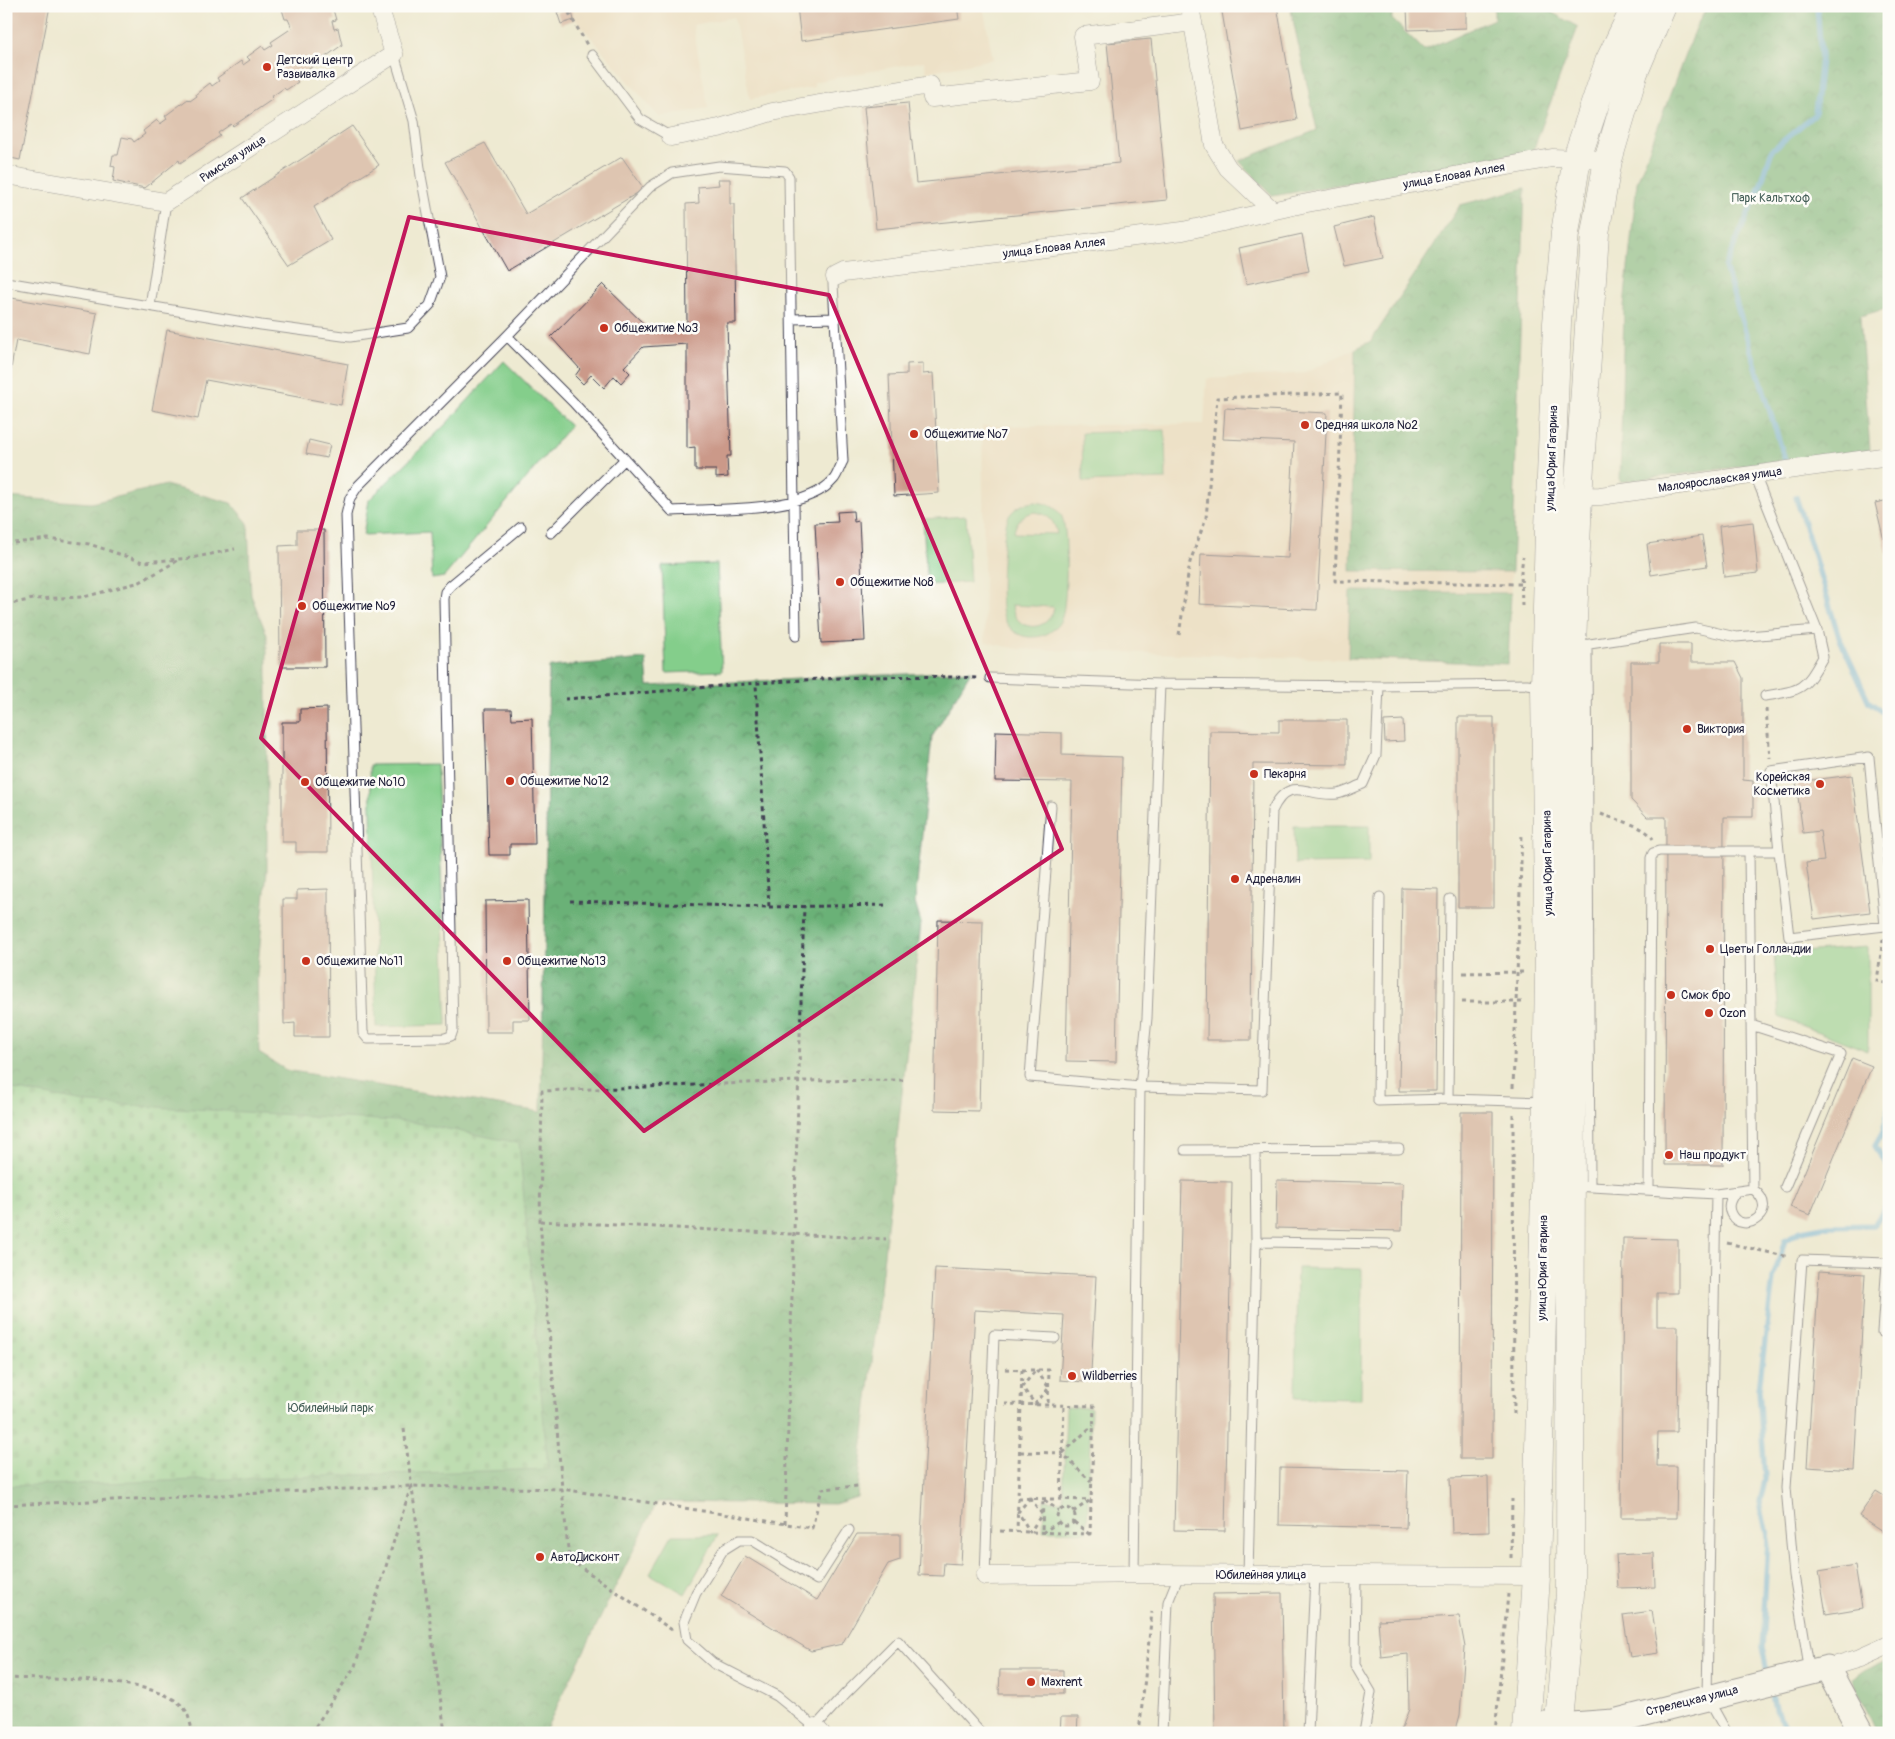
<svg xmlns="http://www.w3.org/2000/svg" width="1895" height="1739" font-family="Pangolin,sans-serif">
  <defs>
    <pattern id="forest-crowns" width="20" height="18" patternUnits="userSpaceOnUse" patternTransform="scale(1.25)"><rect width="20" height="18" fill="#6bb177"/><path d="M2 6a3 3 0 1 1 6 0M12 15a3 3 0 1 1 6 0" fill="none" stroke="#589063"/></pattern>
    <pattern id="cemetery-stones" width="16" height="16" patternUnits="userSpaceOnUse" patternTransform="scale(1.25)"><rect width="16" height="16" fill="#84ce8b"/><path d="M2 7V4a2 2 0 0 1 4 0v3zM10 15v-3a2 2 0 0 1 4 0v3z" fill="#72b179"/></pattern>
  </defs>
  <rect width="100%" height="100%" fill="#fdfcf7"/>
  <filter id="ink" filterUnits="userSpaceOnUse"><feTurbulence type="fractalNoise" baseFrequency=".02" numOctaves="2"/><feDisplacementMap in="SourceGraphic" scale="10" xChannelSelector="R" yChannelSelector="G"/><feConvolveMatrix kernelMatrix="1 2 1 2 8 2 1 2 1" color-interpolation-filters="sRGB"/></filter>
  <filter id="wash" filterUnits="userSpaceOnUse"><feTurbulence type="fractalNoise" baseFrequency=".0096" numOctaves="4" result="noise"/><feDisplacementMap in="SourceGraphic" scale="20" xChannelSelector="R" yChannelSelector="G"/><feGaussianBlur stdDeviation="1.12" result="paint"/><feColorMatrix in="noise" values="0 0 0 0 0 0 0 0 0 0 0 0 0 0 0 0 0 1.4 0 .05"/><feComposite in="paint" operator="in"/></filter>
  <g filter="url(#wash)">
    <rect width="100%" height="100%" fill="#eeead2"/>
    <path fill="#ecd7ba" d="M 564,6 L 983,6 L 993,59 L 927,72 L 924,61 L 814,82 L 814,87 L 750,99 L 734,17 L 693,25 L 708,108 L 659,117 Z
      M 1525,188 L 1508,664 L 1018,649 L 985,642 L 982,426 L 1204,424 L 1207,379 L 1305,373 L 1370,341 L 1460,205 Z"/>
    <path fill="#84ce8b" stroke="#537863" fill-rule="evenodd" d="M 504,361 L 570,426 L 444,577 L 432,579 L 430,532 L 363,535 L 369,500 L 447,423 Z
      M 1165,430 L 1166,479 L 1083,482 L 1082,433 Z
      M 1035,502 C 1046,503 1055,506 1061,515 C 1069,527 1067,602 1062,617 C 1058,629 1046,637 1033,637 C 1019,638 1006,628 1003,614 C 999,600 1002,526 1009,516 C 1016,506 1025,503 1035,502 ZM 1035,512 C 1048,514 1055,521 1057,534 L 1014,533 C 1016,520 1023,514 1035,512 ZM 1012,605 L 1053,607 L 1054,608 C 1048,634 1014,632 1012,605 Z
      M 966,516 L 970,582 L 927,585 L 923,519 Z
      M 717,564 L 722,671 L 666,673 L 662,566 Z
      M 437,764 L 447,1025 L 376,1027 L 370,765 Z
      M 1294,826 L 1369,826 L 1369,863 L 1295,864 Z
      M 1868,947 L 1868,1051 L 1779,1017 L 1774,954 Z
      M 1297,1268 L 1362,1269 L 1361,1399 L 1295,1398 Z
      M 1066,1407 L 1091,1408 L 1087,1532 L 1043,1531 L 1044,1500 L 1063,1501 Z
      M 672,1535 L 718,1535 L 685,1594 L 650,1574 Z"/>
    <path fill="url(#forest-crowns)" stroke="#466a59" d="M 1290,6 L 1392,6 L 1392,19 L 1424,50 L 1494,19 L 1494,6 L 1551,6 L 1551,12 L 1578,27 L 1533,151 L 1273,196 L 1239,161 L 1317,130 Z
      M 1708,6 L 1889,6 L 1889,308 L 1860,316 L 1870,450 L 1620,482 L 1624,306 L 1637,182 L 1695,28 Z
      M 1525,188 L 1512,572 L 1351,571 L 1355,349 L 1371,341 L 1460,205 Z
      M 166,485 L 231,503 L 248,523 L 251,595 L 267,635 L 267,871 L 257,976 L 259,1053 L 286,1070 L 541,1112 L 549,667 L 646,659 L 648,686 L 971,671 L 932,737 L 915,903 L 921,923 L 857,1497 L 835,1504 L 657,1502 L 544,1733 L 6,1733 L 6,497 L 91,503 Z
      M 1350,591 L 1511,593 L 1508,664 L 1348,658 Z
      M 1889,1658 L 1889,1733 L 1877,1733 L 1852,1678 Z"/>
    <path fill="url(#cemetery-stones)" stroke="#537863" d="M 6,1088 L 91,1103 L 412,1122 L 519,1143 L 548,1469 L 6,1486 Z"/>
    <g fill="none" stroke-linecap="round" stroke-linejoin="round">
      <path stroke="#66aedd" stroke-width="5.5" d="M 1787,466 L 1725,267 L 1761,184 L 1772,150 L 1815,114 L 1821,58 L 1817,6
        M 1796,497 L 1839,637 L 1869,702 L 1889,716
        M 1889,1109 L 1882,1134 L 1875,1146 L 1889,1168
        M 1768,1677 L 1762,1648 L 1768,1540 L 1760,1502 L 1765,1479 L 1759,1389 L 1773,1279 L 1785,1240 L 1801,1231 L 1829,1226 L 1874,1225 L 1889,1202
        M 1771,1688 L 1776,1713 L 1788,1733"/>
    </g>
    <g id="blocks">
      <path fill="#cb9989" d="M 6,6 L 50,6 L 20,160 L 6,157 Z
        M 281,6 L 332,6 L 336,20 L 332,21 L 334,29 L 338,28 L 342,45 L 295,79 L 298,82 L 286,90 L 284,88 L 271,97 L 273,99 L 233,126 L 231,124 L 218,133 L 220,136 L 180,163 L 179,160 L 145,188 L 113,181 L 115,167 L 111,166 L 113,155 L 118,155 L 122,137 L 132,139 L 134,142 L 145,134 L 143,131 L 157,120 L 160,124 L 167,119 L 165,116 L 188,99 L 190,101 L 197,96 L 196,94 L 210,83 L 212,86 L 219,81 L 217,78 L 241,61 L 243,65 L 250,60 L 247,57 L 262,46 L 265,50 L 273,45 L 271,42 L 292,28 L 288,19 L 285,19 Z
        M 797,6 L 957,6 L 959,19 L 801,41 Z
        M 1221,6 L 1277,6 L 1297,120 L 1242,131 Z
        M 1466,6 L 1466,28 L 1408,30 L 1407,8 Z
        M 571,8 L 574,20 L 561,24 L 557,12 Z
        M 1151,39 L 1167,200 L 876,229 L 864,107 L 908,103 L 916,183 L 1119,163 L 1107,43 Z
        M 352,126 L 379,165 L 314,207 L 331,240 L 289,265 L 242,198 Z
        M 485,143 L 526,214 L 622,157 L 644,189 L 507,271 L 445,162 Z
        M 718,179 L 730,179 L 730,204 L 734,204 L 736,323 L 727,323 L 731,456 L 727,456 L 728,477 L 716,478 L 716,470 L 695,470 L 695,447 L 687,448 L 687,344 L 643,347 L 624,367 L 630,373 L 621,383 L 614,376 L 604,388 L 591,375 L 583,384 L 575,376 L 580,369 L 551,337 L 603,284 L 649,329 L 687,328 L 686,204 L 699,203 L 698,187 L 719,185 Z
        M 1374,217 L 1383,258 L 1344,266 L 1334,227 Z
        M 1302,234 L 1309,271 L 1246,284 L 1239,248 Z
        M 6,297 L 97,313 L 90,354 L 16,340 L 9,380 L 6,380 Z
        M 167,330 L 348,364 L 341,405 L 206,380 L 198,419 L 152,410 Z
        M 923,363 L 923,374 L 933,373 L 939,493 L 894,496 L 889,375 L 907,374 L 907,364 Z
        M 1225,408 L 1327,413 L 1317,610 L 1199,604 L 1201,554 L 1288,558 L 1294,442 L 1223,439 Z
        M 309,440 L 330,445 L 327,458 L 306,454 Z
        M 1889,500 L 1889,557 L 1888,557 L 1875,503 Z
        M 853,511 L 854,522 L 859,521 L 865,641 L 821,643 L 815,523 L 838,522 L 837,512 Z
        M 1753,522 L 1758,573 L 1724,577 L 1719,526 Z
        M 297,530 L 324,530 L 325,667 L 280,667 L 279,546 L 297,545 Z
        M 1702,536 L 1707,566 L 1651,575 L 1647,544 Z
        M 1659,644 L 1691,644 L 1691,662 L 1735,662 L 1743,678 L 1743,780 L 1753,781 L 1753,817 L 1724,817 L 1723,1165 L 1665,1165 L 1666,817 L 1647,817 L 1631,800 L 1631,662 L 1659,662 Z
        M 327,708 L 328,852 L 296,852 L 296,842 L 282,842 L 282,722 L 300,722 L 300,709 Z
        M 485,709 L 511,709 L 512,719 L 532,718 L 535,844 L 510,844 L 510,855 L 489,855 Z
        M 1458,717 L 1494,717 L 1494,907 L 1458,907 Z
        M 1279,720 L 1347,720 L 1347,765 L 1253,764 L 1251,1040 L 1207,1040 L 1210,731 L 1279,732 Z
        M 1403,720 L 1404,741 L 1385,742 L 1384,721 Z
        M 996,731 L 1062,733 L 1062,755 L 1122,757 L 1116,1062 L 1066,1061 L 1072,782 L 995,781 Z
        M 1852,775 L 1870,912 L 1814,919 L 1806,863 L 1824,861 L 1820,831 L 1803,833 L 1796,782 Z
        M 1402,888 L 1438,889 L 1436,1091 L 1399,1091 Z
        M 328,889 L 329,1037 L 295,1037 L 295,1023 L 284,1024 L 283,899 L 297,899 L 297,890 Z
        M 528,900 L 530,1020 L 513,1020 L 513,1032 L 486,1032 L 485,901 Z
        M 938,920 L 983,921 L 979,1111 L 934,1110 Z
        M 1852,1058 L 1872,1066 L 1810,1215 L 1790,1207 Z
        M 1461,1112 L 1493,1112 L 1492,1459 L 1460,1459 Z
        M 1277,1180 L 1403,1183 L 1402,1231 L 1276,1228 Z
        M 1182,1181 L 1232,1182 L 1225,1531 L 1174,1530 Z
        M 1623,1238 L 1678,1239 L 1678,1293 L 1657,1293 L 1657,1326 L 1678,1326 L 1677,1432 L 1658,1432 L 1657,1466 L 1677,1466 L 1676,1518 L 1621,1518 Z
        M 935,1268 L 1096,1276 L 1091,1372 L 1085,1371 L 1085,1382 L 1060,1380 L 1064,1315 L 975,1310 L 961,1564 L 944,1563 L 943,1576 L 919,1575 Z
        M 1819,1271 L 1865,1274 L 1854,1470 L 1807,1467 Z
        M 1280,1468 L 1408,1471 L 1406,1528 L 1279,1525 Z
        M 1488,1477 L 1489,1532 L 1452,1533 L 1450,1478 Z
        M 1876,1491 L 1889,1499 L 1889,1536 L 1859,1516 Z
        M 857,1534 L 900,1534 L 900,1560 L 888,1564 L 842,1644 L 811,1651 L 721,1596 L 745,1556 L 817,1600 Z
        M 1654,1553 L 1655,1587 L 1618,1588 L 1616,1555 Z
        M 1855,1565 L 1862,1608 L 1826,1614 L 1819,1571 Z
        M 1282,1593 L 1284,1732 L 1215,1733 L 1213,1594 Z
        M 1652,1611 L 1659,1653 L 1630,1657 L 1623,1615 Z
        M 1459,1616 L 1465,1647 L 1460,1715 L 1455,1733 L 1400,1733 L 1409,1709 L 1408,1654 L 1381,1657 L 1378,1620 Z
        M 1000,1670 L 1063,1670 L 1063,1694 L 999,1694 Z
        M 1061,1717 L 1078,1717 L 1077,1733 L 1060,1733 Z"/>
    </g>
  </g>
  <g filter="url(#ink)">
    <use href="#blocks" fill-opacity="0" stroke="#414052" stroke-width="1"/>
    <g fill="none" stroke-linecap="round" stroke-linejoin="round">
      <defs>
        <path id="lane" d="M 592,55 L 640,119 L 671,137
          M 6,282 L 261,325 L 350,337 L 408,328 L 430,305 L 440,277 L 421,176 L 414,121 L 394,54
          M 150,306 L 166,202
          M 792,319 L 835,318
          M 507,336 L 573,402 L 672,511 C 715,508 805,514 834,479 C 838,474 840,466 843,461 L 833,284 L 835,277
          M 1755,475 L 1817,630
          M 521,527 L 450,586 L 445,592 L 444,599 L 453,1030 L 451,1036 L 445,1038 L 368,1039 L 363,1033 L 346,515 L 350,498 L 358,486 L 507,336 L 650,187 L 672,173 L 719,166 L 785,171 L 789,177 L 796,636
          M 551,533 L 625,459
          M 1583,645 L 1696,628 L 1736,637 L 1817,630 L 1823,657 C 1804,690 1803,690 1765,696
          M 1587,645 L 1590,1186
          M 990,678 L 1160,684
          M 1051,806 L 1030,1077 L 1140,1087 L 1147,1018 L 1160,684 L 1379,686 L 1527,684 L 1543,686
          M 1749,851 L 1779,851 L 1771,771 L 1869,757 L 1885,926 L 1789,937 L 1779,851
          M 1380,897 L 1378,1101 L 1448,1099
          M 1450,899 L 1448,1099 L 1545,1102
          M 1751,1025 L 1841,1054 L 1785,1187
          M 1185,1150 L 1399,1149
          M 1574,1186 L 1716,1194 L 1753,1189 L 1749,851 L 1659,851 L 1653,853 L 1651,858 L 1649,1190
          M 1735,1193 C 1730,1200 1727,1206 1731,1214 C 1743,1237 1782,1211 1753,1189
          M 1716,1194 L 1707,1697 L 1727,1733
          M 1256,1242 L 1388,1244
          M 849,1530 L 817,1580 L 752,1540 L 739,1540 L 723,1550 L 696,1593 L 684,1622 L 687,1640 L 713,1663 L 777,1696 L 815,1727 L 844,1695 L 898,1641 L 981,1733
          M 1134,1575 L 1140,1087 L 1262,1090 L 1272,811 C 1290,773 1308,798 1337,794 C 1345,793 1355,787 1363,784 L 1376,755 L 1379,686
          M 1248,1575 L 1256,1242 L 1255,1151
          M 985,1576 L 994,1335 L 1055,1338
          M 1356,1576 L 1355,1665 L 1371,1692 L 1364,1733
          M 1810,1672 L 1794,1575 L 1786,1488 L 1802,1260 L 1887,1263 L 1882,1332 L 1889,1334
          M 1162,1733 L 1168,1602 L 1179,1575
          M 1308,1733 L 1315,1576"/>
        <path id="street" d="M 1190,6 L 1214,145 L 1228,168 L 1272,210
          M 671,137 L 719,128 L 772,112 L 930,85 L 932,98 L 1090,81 L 1083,36 L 1193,22
          M 6,175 L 166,202 L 394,54 L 379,6
          M 835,277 L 843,273 L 1183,231 L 1302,204 L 1552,158 L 1608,160
          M 1568,497 L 1600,496 L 1889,456
          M 985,1576 L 1155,1574 L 1536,1576
          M 1827,1668 L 1860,1658 L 1889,1645
          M 815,1727 L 821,1733"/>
        <path id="secondary" d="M 1527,1722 L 1559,1726 L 1613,1722 L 1827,1668 L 1862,1733"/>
        <path id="primary" d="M 1526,1733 L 1536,1576 L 1547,1102 L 1549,972 L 1545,687 L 1549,528 L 1557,323 L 1565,233 L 1577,158 L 1609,62 L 1636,6
          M 1558,1733 L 1570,1594 L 1572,645 L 1578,498 L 1595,233 L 1608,160 L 1634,72 L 1662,6"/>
      </defs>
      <use href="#lane" stroke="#414052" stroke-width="11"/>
      <use href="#street" stroke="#414052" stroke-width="19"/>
      <use href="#secondary" stroke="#414052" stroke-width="27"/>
      <use href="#primary" stroke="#414052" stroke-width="29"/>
      <path stroke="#414052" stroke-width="3" stroke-dasharray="4 4" stroke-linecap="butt" d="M 565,6 L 587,45
        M 6,544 L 48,539 L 89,544 L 143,562 L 192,558 L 235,549
        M 6,605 L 33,599 L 84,597 L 140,582 L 177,561
        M 1522,606 L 1521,572 L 1523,557
        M 1179,635 L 1190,562 L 1206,518 L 1217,398 L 1342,393 L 1335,581 L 1520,584
        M 565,699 C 702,689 840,671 977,678
        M 1766,709 L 1770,758
        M 1601,814 C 1616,820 1645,825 1653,839
        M 570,901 L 769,907 L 756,685
        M 769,907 L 889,905
        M 1883,939 L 1877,981 L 1889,984
        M 1463,973 L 1526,972
        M 1462,1002 L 1526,1002
        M 1513,1088 L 1522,834
        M 1513,1114 L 1514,1418
        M 540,1221 L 886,1239
        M 1727,1243 L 1789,1257
        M 1006,1369 L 1022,1370 L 1017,1532
        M 1022,1370 L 1049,1370 L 1048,1405
        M 1036,1370 L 1049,1388 L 1035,1404 L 1022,1387 Z
        M 404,1429 L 445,1733
        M 1020,1452 L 1062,1453 L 1091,1482
        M 1063,1453 L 1093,1425
        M 1018,1498 L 1091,1500
        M 1030,1498 L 1042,1514 L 1030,1532 L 1018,1512 Z
        M 1061,1499 L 1064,1405
        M 6,1505 L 411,1486
        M1057 1517a9 9 0 1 1 18 0a9 9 0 1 1-18 0Z
        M 1073,1512 L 1089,1501
        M 1059,1522 L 1042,1533 L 1043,1499 L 1059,1511
        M 1074,1522 L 1089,1534
        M 785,1524 L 804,906
        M 1000,1531 L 1090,1534 L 1094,1406 L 1005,1404
        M 1511,1558 L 1512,1499
        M 672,1630 L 569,1559 L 562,1489 L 812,1528 L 822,1489 L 858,1486
        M 6,1678 C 46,1680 164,1675 186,1711 C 189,1717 191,1726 193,1733
        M 311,1733 L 355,1666 L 411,1486 L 562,1489 L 540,1221 L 542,1091 L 799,1081 L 903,1080
        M 1139,1733 L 1152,1612
        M 1495,1733 L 1508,1594"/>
      <use href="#lane" stroke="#fff" stroke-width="9"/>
      <use href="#street" stroke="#fff" stroke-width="18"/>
      <use href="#secondary" stroke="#fff" stroke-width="25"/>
      <use href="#primary" stroke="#fff" stroke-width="28"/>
    </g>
  </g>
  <path d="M0 0H1895V1739H0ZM 409,217 L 829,295 L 1062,849 L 644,1131 L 261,738 Z" fill="#eeead2" fill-opacity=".55" fill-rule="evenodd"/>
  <path fill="none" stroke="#c2185b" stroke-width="4" stroke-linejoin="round" d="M 409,217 L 829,295 L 1062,849 L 644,1131 L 261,738 Z"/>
  <g fill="#c8321e" stroke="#fdfcf7" stroke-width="2">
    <circle cx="267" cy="67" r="5"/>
    <circle cx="604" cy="328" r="5"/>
    <circle cx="1305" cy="425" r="5"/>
    <circle cx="914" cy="434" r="5"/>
    <circle cx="840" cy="582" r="5"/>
    <circle cx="302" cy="606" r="5"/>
    <circle cx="1687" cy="729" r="5"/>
    <circle cx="1254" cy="774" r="5"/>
    <circle cx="510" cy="781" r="5"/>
    <circle cx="305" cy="782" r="5"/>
    <circle cx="1820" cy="784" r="5"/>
    <circle cx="1235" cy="879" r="5"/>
    <circle cx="1710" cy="949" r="5"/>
    <circle cx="306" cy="961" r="5"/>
    <circle cx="507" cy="961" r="5"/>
    <circle cx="1671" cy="995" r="5"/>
    <circle cx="1709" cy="1013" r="5"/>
    <circle cx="1669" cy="1155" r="5"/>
    <circle cx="1072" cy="1376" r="5"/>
    <circle cx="540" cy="1557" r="5"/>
    <circle cx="1031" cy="1682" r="5"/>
  </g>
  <g text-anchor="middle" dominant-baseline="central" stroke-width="5" stroke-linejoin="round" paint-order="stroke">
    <g font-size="12" fill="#22223b" stroke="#fdfcf7" text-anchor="start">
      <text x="277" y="60">Детский центр<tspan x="277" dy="14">Развивалка</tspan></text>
      <text x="614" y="328">Общежитие №3</text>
      <text x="1315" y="425">Средняя школа №2</text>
      <text x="924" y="434">Общежитие №7</text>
      <text x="850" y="582">Общежитие №8</text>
      <text x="312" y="606">Общежитие №9</text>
      <text x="1697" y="729">Виктория</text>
      <text x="1264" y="774">Пекарня</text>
      <text x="1810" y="777" text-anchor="end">Корейская<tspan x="1810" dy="14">Косметика</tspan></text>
      <text x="520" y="781">Общежитие №12</text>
      <text x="315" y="782">Общежитие №10</text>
      <text x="1245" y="879">Адреналин</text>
      <text x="1720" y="949">Цветы Голландии</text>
      <text x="316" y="961">Общежитие №11</text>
      <text x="517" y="961">Общежитие №13</text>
      <text x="1681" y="995">Смок бро</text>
      <text x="1719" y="1013">Ozon</text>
      <text x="1679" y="1155">Наш продукт</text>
      <text x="1082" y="1376">Wildberries</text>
      <text x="550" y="1557">АвтоДисконт</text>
      <text x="1041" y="1682">Maxrent</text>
    </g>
    <g font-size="12" fill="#22223b" stroke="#fdfcf7">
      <text transform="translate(233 159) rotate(-33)">Римская улица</text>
      <text transform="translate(1454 176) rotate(-10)">улица Еловая Аллея</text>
      <text transform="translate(1054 248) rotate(-7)">улица Еловая Аллея</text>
      <text transform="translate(1552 458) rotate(-88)">улица Юрия Гагарина</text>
      <text transform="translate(1720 480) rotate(-8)">Малоярославская улица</text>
      <text transform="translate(1548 863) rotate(-91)">улица Юрия Гагарина</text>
      <text transform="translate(1543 1268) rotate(-89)">улица Юрия Гагарина</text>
      <text x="1261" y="1575">Юбилейная улица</text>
      <text transform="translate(1692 1701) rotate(-14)">Стрелецкая улица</text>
    </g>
    <g font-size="12" fill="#445e57" stroke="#fdfcf7">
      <text x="1771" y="198">Парк Кальтхоф</text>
      <text x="331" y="1408">Юбилейный парк</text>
    </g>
  </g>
  <rect width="1895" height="1739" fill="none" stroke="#fdfcf7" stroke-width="25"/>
</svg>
